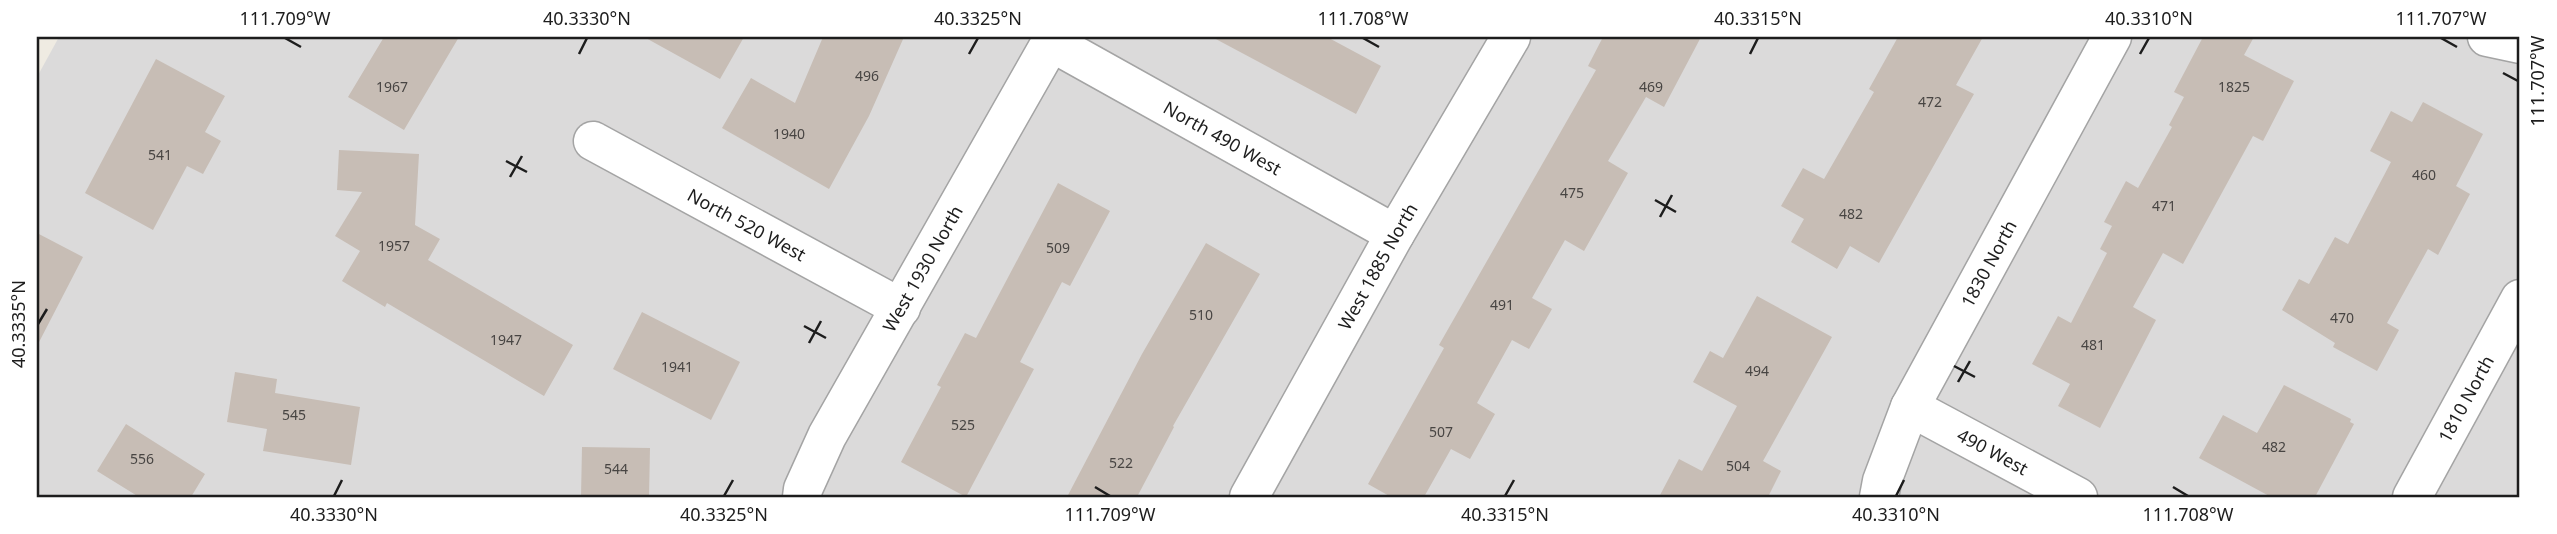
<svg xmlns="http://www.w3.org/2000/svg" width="2557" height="534" font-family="'Noto Sans',sans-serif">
  <rect width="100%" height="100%" fill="#efebe2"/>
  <path fill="#dbdada" d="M 59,37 L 2520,37 L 2520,497 L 37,497 L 37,77 Z"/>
  <path fill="#c7bdb5" d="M 384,37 L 459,37 L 404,130 L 348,97 Z
    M 644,37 L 744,37 L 720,79 Z
    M 823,37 L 904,37 L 869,116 L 829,189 L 722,128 L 751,78 L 795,103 Z
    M 1212,37 L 1327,37 L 1381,66 L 1356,114 Z
    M 1603,37 L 1701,37 L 1664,107 L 1646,97 L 1608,161 L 1628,173 L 1584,251 L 1565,240 L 1532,298 L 1552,309 L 1529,349 L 1512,340 L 1477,403 L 1495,414 L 1470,459 L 1451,449 L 1424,497 L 1391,497 L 1368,484 L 1444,348 L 1439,345 L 1596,70 L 1588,66 Z
    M 1898,37 L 1983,37 L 1956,85 L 1974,94 L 1879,263 L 1850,246 L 1837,269 L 1791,242 L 1804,219 L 1781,206 L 1803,168 L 1824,179 L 1874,92 L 1869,89 Z
    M 2203,37 L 2254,37 L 2244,55 L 2294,81 L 2263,141 L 2253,136 L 2183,264 L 2163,253 L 2133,307 L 2156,320 L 2100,428 L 2058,406 L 2070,384 L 2032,364 L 2058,316 L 2071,323 L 2107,253 L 2100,249 L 2112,226 L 2104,222 L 2126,181 L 2138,188 L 2172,127 L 2169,125 L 2184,97 L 2174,92 Z
    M 156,59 L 225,96 L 205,132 L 221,141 L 203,174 L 187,166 L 153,230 L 85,193 Z
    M 2423,102 L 2483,134 L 2456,186 L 2470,194 L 2438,255 L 2428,249 L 2387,323 L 2399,330 L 2377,371 L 2333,347 L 2335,343 L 2282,310 L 2299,279 L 2309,284 L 2335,237 L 2348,244 L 2391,162 L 2370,151 L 2391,111 L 2412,122 Z
    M 339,150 L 419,154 L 415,225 L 440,239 L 428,260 L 573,345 L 544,396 L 387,303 L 385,307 L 342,281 L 360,251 L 335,236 L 362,192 L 337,190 Z
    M 1058,183 L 1110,211 L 1070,286 L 1062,282 L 1020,362 L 1034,369 L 966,497 L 901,462 L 941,387 L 937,385 L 965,333 L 976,338 Z
    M 37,233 L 83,257 L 37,346 Z
    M 1206,243 L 1260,274 L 1173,426 L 1174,427 L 1137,497 L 1067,497 L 1142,354 Z
    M 1757,296 L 1832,337 L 1763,461 L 1781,471 L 1768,497 L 1659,497 L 1679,459 L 1702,471 L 1737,406 L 1693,382 L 1710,351 L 1723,358 Z
    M 642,312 L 740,362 L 711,420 L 613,369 Z
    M 235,372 L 277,379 L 275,393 L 360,407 L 351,465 L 263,451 L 267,429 L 227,422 Z
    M 2284,385 L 2351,419 L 2350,422 L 2354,424 L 2315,497 L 2271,497 L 2199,458 L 2223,415 L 2257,433 Z
    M 126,424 L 205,474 L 191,497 L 139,497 L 97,471 Z
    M 582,447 L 650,448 L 649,497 L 581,497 Z"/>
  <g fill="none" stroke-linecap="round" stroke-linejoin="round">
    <defs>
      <g id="minor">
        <path d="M 2487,37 L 2520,44"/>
        <path id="s1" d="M 593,141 L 901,308"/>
        <path id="s2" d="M 1910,407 L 2078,497"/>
        <path id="s3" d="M 802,497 L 803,489 L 827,436 L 1051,42 L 1395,234"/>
        <path id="s4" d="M 1249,497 L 1395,234 L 1511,37"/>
        <path id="s5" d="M 1879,497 L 1882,481 L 1910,407 L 2112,37"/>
        <path id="s6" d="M 2412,497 L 2520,299"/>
      </g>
    </defs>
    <use href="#minor" stroke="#a4a4a4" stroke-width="41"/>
    <use href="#minor" stroke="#fff" stroke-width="38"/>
  </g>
  <path fill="none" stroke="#1d1d1d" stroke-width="2.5" d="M 285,38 L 301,47M 1363,38 L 1379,47M 2441,38 L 2457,47M 579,54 L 587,38M 969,54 L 978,38M 1750,54 L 1758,38M 2140,54 L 2149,38M 2503,73 L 2518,81M 506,161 L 527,172M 510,177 L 522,156M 1655,200 L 1676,212M 1660,217 L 1672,195M 38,324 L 47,309M 804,326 L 826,338M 809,343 L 821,321M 1954,366 L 1975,377M 1958,382 L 1970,361M 1095,487 L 1110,496M 2173,487 L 2188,496M 334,496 L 342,480M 724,496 L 733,480M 1505,496 L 1514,480M 1896,496 L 1904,480"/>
  <g text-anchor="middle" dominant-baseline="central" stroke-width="7" stroke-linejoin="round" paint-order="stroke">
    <g font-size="14" fill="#484543">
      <text x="867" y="75">496</text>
      <text x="392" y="86">1967</text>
      <text x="1651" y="86">469</text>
      <text x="2234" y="86">1825</text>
      <text x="1930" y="101">472</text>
      <text x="789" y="133">1940</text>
      <text x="160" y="154">541</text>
      <text x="2424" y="174">460</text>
      <text x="1572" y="192">475</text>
      <text x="2164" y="205">471</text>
      <text x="1851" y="213">482</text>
      <text x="394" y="245">1957</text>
      <text x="1058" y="247">509</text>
      <text x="1502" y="304">491</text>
      <text x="1201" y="314">510</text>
      <text x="2342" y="317">470</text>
      <text x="506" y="339">1947</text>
      <text x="2093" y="344">481</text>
      <text x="677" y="366">1941</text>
      <text x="1757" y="370">494</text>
      <text x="294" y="414">545</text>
      <text x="963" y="424">525</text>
      <text x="1441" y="431">507</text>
      <text x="2274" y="446">482</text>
      <text x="142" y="458">556</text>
      <text x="1121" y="462">522</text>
      <text x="1738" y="465">504</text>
      <text x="616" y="468">544</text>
    </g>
    <g font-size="18" fill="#1d1d1d" stroke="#fff">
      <text stroke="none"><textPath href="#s3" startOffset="716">North 490 West</textPath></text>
      <text stroke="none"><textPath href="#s1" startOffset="175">North 520 West</textPath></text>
      <text stroke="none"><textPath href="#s5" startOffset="259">1830 North</textPath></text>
      <text stroke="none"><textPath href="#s4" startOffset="264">West 1885 North</textPath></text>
      <text stroke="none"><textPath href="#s3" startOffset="259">West 1930 North</textPath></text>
      <text stroke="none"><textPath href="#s6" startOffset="112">1810 North</textPath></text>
      <text stroke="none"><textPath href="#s2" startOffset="94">490 West</textPath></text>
    </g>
  </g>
  <rect width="2557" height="534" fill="none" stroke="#ffffff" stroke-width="77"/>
  <rect x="38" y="38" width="2480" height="458" fill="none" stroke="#1d1d1d" stroke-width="2.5"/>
  <g font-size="18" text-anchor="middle" fill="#1d1d1d">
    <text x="285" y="25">111.709°W</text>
    <text x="587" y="25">40.3330°N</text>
    <text x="978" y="25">40.3325°N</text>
    <text x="1363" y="25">111.708°W</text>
    <text x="1758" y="25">40.3315°N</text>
    <text x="2149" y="25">40.3310°N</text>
    <text x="2441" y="25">111.707°W</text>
    <text transform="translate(2538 81) rotate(-90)" y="6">111.707°W</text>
    <text transform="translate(19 324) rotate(-90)" y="6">40.3335°N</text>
    <text x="334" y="521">40.3330°N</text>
    <text x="724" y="521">40.3325°N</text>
    <text x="1110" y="521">111.709°W</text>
    <text x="1505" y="521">40.3315°N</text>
    <text x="1896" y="521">40.3310°N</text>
    <text x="2188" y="521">111.708°W</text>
  </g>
</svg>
